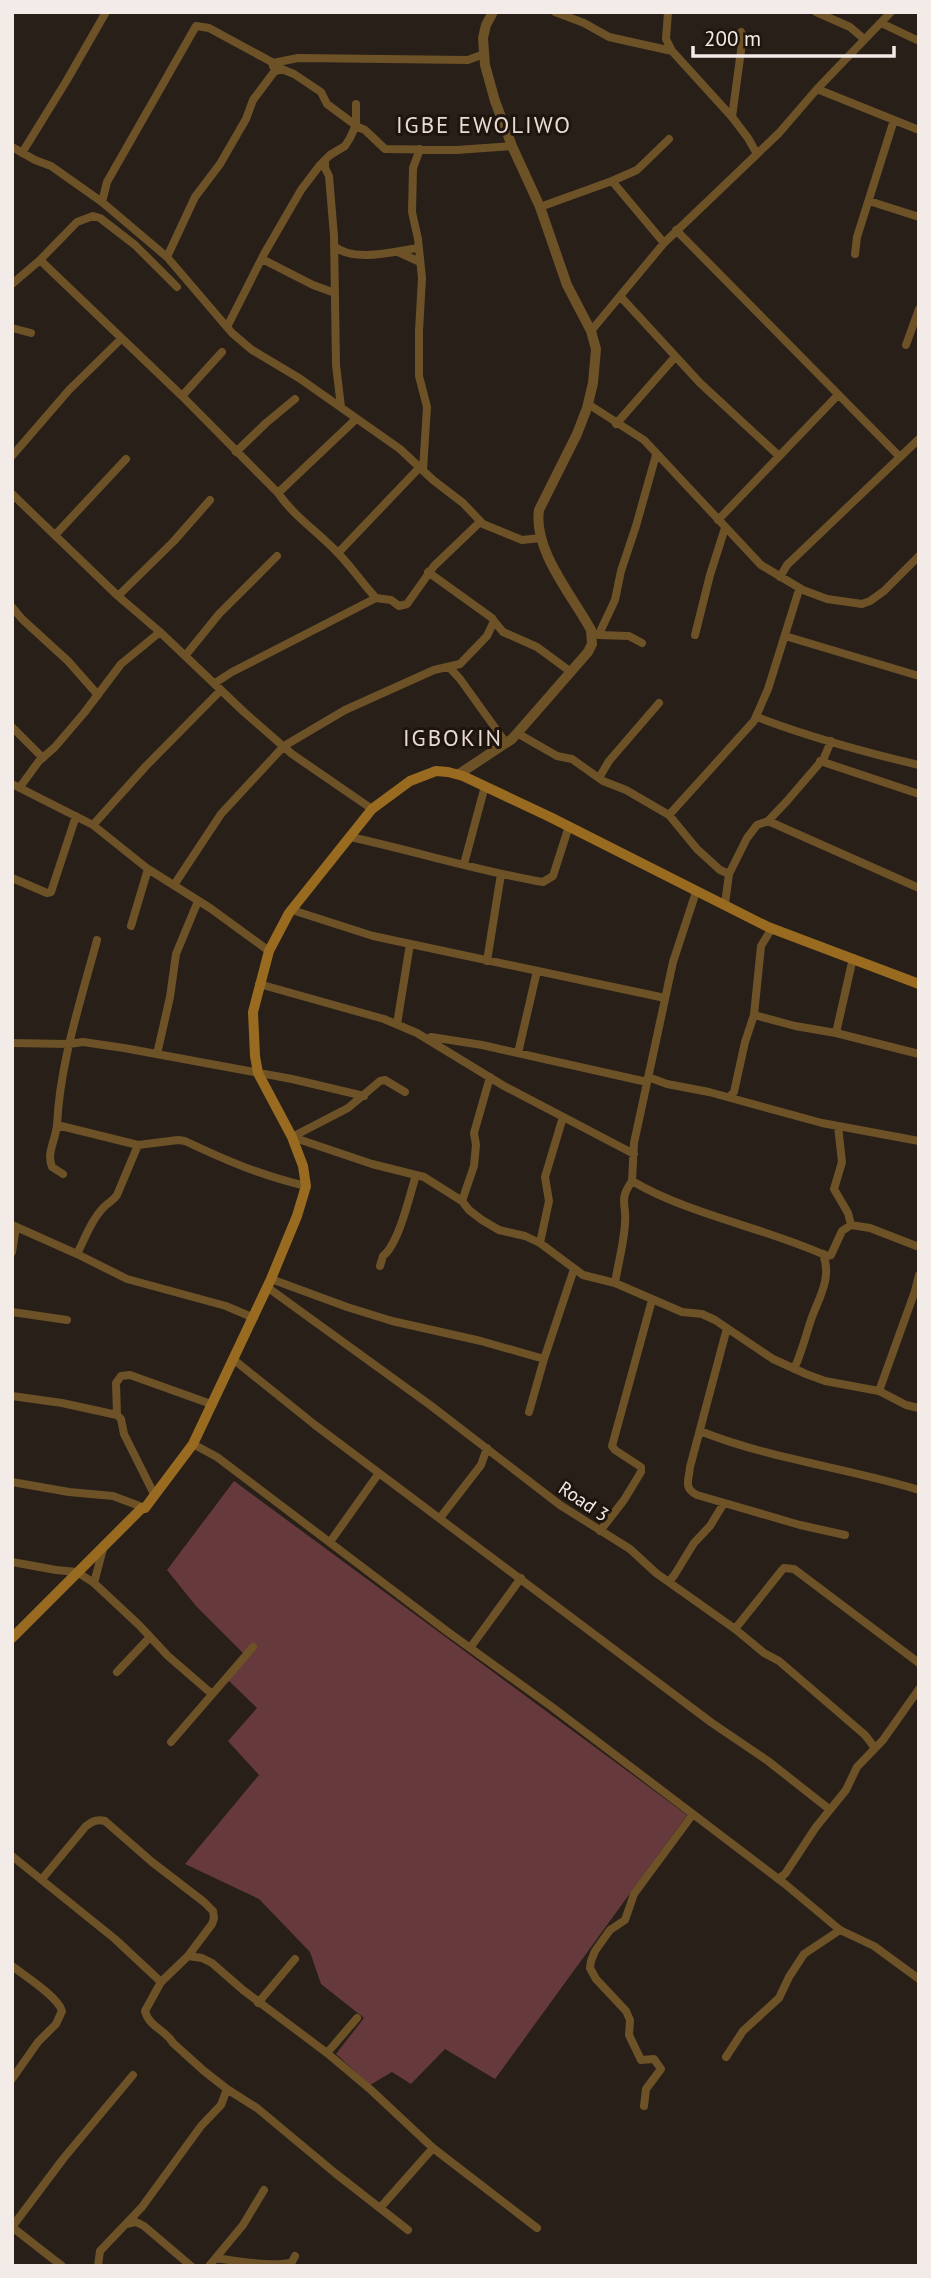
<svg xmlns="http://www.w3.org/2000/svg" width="931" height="2278" font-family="'PT Sans',sans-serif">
  <rect width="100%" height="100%" fill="#281f18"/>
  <path fill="#663a3d" d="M 234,1481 L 687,1815 L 495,2079 L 445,2049 L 411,2084 L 392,2072 L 370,2085 L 336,2054 L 364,2018 L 321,1984 L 310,1952 L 259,1899 L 185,1864 L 259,1775 L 228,1741 L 257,1708 L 228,1680 L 245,1655 L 196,1606 L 167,1570 Z"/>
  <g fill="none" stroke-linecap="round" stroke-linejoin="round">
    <path stroke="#6d5127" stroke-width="8" d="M 555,12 L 584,23 L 609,37 L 672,51 L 732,117 L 748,138 L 757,154
      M 668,12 L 666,39 L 672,51
      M 816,12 L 850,27 L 864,39
      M 881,23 L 919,41
      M 273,66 L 273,63 L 298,58 L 468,60 L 484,54
      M 817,89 L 919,130
      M 732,117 L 743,36 L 741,32
      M 12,147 L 35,160 L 51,166 L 102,202 L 167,257 L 232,333 L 252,350 L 299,378 L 400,449 L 433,480 L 463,503 L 483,524 L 522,540 L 541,538
      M 420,149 L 413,168 L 412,212 L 418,239 L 422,278 L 419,331 L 419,376 L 427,407 L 423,470
      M 22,153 L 67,80 L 106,12
      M 325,160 L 325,168 L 329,176 L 334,236 L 336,365 L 341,407
      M 612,181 L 664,243
      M 869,201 L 919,217
      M 102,202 L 107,182 L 196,26 L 209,28 L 270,61 L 279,68 L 294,74 L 321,92 L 327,104 L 358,127 L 365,130 L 385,149 L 456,150 L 512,146
      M 540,207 L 612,181 L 637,170 L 669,139
      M 676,230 L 900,457
      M 334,246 C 353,263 396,251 418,248
      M 398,252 L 420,262
      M 855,254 L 857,237 L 894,120
      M 167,257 L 195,197 L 220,164 L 246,119 L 253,100 L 274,72 L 281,69
      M 262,259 L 313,285 L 335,293
      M 40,260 L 182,396 L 278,493 C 293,515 314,529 333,548 C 349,563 361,582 376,598 L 391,600 L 399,606 L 407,604 L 434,566 L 480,522
      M 12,284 L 40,260 L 77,222 L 93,216 L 100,218 L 135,245 L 177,287
      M 620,296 L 700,383 L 779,456
      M 227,327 L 264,254 L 301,190 L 320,165 L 330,155 L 345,146 L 350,138 L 356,125 L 356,104
      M 12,328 L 31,333
      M 591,331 L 664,243 L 779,133 L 817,89 L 891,12
      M 906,345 L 919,309
      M 182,396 L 222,352
      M 588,404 L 644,440 L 761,565 L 803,590 L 827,599 L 862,604 L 870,601 L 884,591 L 919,556
      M 616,424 L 675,357
      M 236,452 L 266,423 L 295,399
      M 12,456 L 69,390 L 121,339
      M 278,493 L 356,419
      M 12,494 L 118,596 L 160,632 L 244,712 L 292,754 L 372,809
      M 718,520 L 837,396
      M 56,534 L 126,459
      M 338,553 L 420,467
      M 780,577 L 787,565 L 919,439
      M 118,596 L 174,541 L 210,500
      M 12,607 L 22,619 L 68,661 L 98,695
      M 494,621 L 503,632 L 537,647 L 571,672
      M 599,634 L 615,600 L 621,571 L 636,526 L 656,455
      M 598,635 L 629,636 L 642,643
      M 695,635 L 710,575 L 725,528
      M 785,636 L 919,676
      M 185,656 L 219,614 L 277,556
      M 449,667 L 460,679 L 506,743
      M 215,683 L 232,672 L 376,598
      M 757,717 C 809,737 864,752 919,765
      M 12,727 L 43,758
      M 517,733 L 557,756 L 572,759 L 603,781 L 626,790 L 669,815 L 697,849 L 720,870 L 729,874
      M 820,761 L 919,794
      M 599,778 L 609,761 L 659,703
      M 12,784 L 93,825 L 148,869 L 210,908 L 269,951
      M 20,787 L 39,761 L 55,747 L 84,713 L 121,664 L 160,632
      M 669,815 L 754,721 L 768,689 L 798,593
      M 768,821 L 919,888
      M 93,825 L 146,766 L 221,690
      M 350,837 C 415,851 478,871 543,882 L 553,876 L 569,826
      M 464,864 L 485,786
      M 12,878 L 47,893 L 51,892 L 76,816
      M 174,885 L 221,814 L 284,746 L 345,710 L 434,670 L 460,664 L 487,636 L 494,621 L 492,618 L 428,572
      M 696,892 L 673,962 L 634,1143 L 632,1181 C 692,1216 764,1227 827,1256 L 831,1255 L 842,1231 L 851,1225 L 870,1228 L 919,1247
      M 725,904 L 729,874 L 747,838 L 757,825 L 768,821 L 787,801 L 824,758 L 831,741
      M 292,910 L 373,936 L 665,998
      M 131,926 L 148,869
      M 487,961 L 501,874
      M 259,984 L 384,1019 L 417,1033 L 504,1086 L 634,1154
      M 754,1015 L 795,1026 L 836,1033 L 919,1054
      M 397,1024 L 410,944
      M 836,1033 L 853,958
      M 431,1037 L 482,1045 L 647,1082
      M 12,1043 L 69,1044 L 83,1042 L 124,1048 L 292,1079 L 364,1096
      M 518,1053 L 537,971
      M 157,1054 L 170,997 L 176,954 L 198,901
      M 648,1077 L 667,1084 L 709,1092 L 822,1123 L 919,1141
      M 729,1097 L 734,1092 L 745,1042 L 754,1015 L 761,946 L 772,928
      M 57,1125 L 138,1145 L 178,1140 L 185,1141 C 225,1160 262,1176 306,1186
      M 838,1126 L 842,1162 L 834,1189 L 848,1213 L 851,1225
      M 292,1137 L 372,1164 L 424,1177 L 462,1201 L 469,1210 L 482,1220 L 499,1230 L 525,1236 L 540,1243 L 583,1275 L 615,1283 L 682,1312 L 702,1314 L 715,1320 L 773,1359 L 806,1374 L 825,1381 L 879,1391 L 906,1405 L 919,1408
      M 292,1137 L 348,1108 L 380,1081 L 385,1080 L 405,1092
      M 63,1174 L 52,1167 C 46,1153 56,1139 57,1125 C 60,1062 81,1000 97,940
      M 462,1201 L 474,1166 L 476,1145 L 474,1133 L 490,1077
      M 12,1225 L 77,1254 L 127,1279 L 226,1306 L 254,1318
      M 540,1243 L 549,1201 L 545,1177 L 563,1117
      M 12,1252 L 16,1227
      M 77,1254 C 85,1238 92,1219 104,1207 C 109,1202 113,1201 117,1195 L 138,1145
      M 380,1266 L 383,1256 C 399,1244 410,1194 416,1175
      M 271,1279 L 347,1307 L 392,1321 L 481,1341 L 544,1359
      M 615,1283 C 618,1264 624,1243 625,1223 C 627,1204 618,1201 632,1181
      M 267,1287 L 430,1405 L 560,1505 L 630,1549 L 656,1573 L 735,1629 L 764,1653 L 779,1661 L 865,1735 L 875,1748
      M 12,1312 L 67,1320
      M 727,1328 L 690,1467 C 689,1480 683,1488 697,1495 L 800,1525 L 845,1535
      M 233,1359 L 315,1425 L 712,1723 L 768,1761 L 829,1809
      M 794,1369 C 802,1352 806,1334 812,1317 C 820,1296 832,1277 823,1254
      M 879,1391 L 915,1291 L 919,1275
      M 12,1396 L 62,1403 L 117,1415
      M 529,1412 L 544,1359 L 574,1269
      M 700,1431 C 770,1459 847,1468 919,1490
      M 193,1444 L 217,1457 L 448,1632 L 552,1707 L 785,1884 L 840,1930 L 874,1946 L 919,1979
      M 12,1482 L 69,1492 L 113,1496 L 145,1508
      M 154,1494 L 124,1434 L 121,1419 L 117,1415 L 116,1383 L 121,1376 L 130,1375 L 211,1404
      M 440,1518 L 481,1465 L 487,1448
      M 600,1531 L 624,1500 L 641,1472 L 641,1467 L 615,1450 L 612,1446 L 652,1300
      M 330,1542 L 379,1473
      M 12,1562 L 56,1570 L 77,1572 L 94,1583 L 139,1625 L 168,1656 L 212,1694
      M 669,1582 L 675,1574 L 694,1543 L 710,1526 L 724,1503
      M 94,1583 L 104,1545
      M 735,1629 L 782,1570 L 784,1568 L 794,1569 L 919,1663
      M 470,1648 L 521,1578
      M 117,1672 L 150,1637
      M 171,1742 L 253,1647
      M 12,1856 L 115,1939 L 161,1982
      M 42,1879 L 86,1826 C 93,1821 97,1819 105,1821 L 152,1862 L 204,1902 L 213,1911 L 214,1918 L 212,1924 L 188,1956 L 161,1982 L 145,2011 C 149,2027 166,2030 173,2043 L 204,2071 L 227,2089 L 257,2108 L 335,2173 L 408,2230
      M 778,1879 L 785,1874 L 816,1827 L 846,1790 L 857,1767 L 883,1740 L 919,1689
      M 188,1956 L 202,1958 L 212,1963 L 243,1990 L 327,2053 L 371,2090 L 433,2148 L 537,2228
      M 12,1966 C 25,1976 58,1997 62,2011 L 56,2024 L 38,2042 L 12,2079
      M 258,2003 L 295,1959
      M 327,2053 L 357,2018
      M 726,2057 L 743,2031 L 779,1998 L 789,1977 L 804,1954 L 840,1930
      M 644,2106 L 646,2089 L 661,2069 L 654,2059 L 641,2060 L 629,2035 L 630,2020 L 626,2011 L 596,1979 L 590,1968 L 591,1961 L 595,1951 L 610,1930 L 625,1920 L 634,1894 L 693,1814
      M 380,2208 L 433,2148
      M 126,2224 L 136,2222 L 144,2226 L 191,2266
      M 12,2227 L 63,2159 L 133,2075
      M 12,2227 L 62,2266
      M 216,2258 C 234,2261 276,2268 292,2262 L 295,2256
      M 98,2266 L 100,2251 L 142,2207 L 201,2126 L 221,2105 L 227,2089
      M 209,2266 L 243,2225 L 264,2190"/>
    <path stroke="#6d5127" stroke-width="10" d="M 459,774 L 512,739 L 520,730 L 588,652 L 592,644 L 591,630 C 572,595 533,550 539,510 L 577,434 L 587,408 L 593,383 L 596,349 L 591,331 L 567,285 L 540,207 L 512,146 L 495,101 L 485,65 L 483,38 L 486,25 L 493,12"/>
    <path stroke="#986b20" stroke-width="10" d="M 12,1638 L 142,1508 L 145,1508 L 193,1444 L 271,1279 L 297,1216 L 306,1186 L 303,1166 L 292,1137 L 258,1073 L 255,1056 L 253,1012 L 269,951 L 289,913 L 372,809 L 410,781 L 436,771 L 448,772 L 463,776 L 550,817 L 768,927 L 919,984"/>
  </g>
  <g text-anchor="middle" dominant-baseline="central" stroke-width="6" stroke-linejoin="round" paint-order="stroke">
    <g font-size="19" fill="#f2ebe7" stroke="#1e150f">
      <text transform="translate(584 1501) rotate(34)">Road 3</text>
    </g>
    <g font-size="23" letter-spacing="2" fill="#e9dbd2" stroke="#1e150f">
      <text x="484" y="124">IGBE EWOLIWO</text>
      <text x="453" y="737">IGBOKIN</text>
    </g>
  </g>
  <rect width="931" height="2278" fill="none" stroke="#f2ebe7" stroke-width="28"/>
  <path d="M693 46v10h201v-10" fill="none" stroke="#f2ebe7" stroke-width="3.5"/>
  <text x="704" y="46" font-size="21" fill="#f2ebe7" stroke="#1e150f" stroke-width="5" paint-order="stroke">200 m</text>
</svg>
